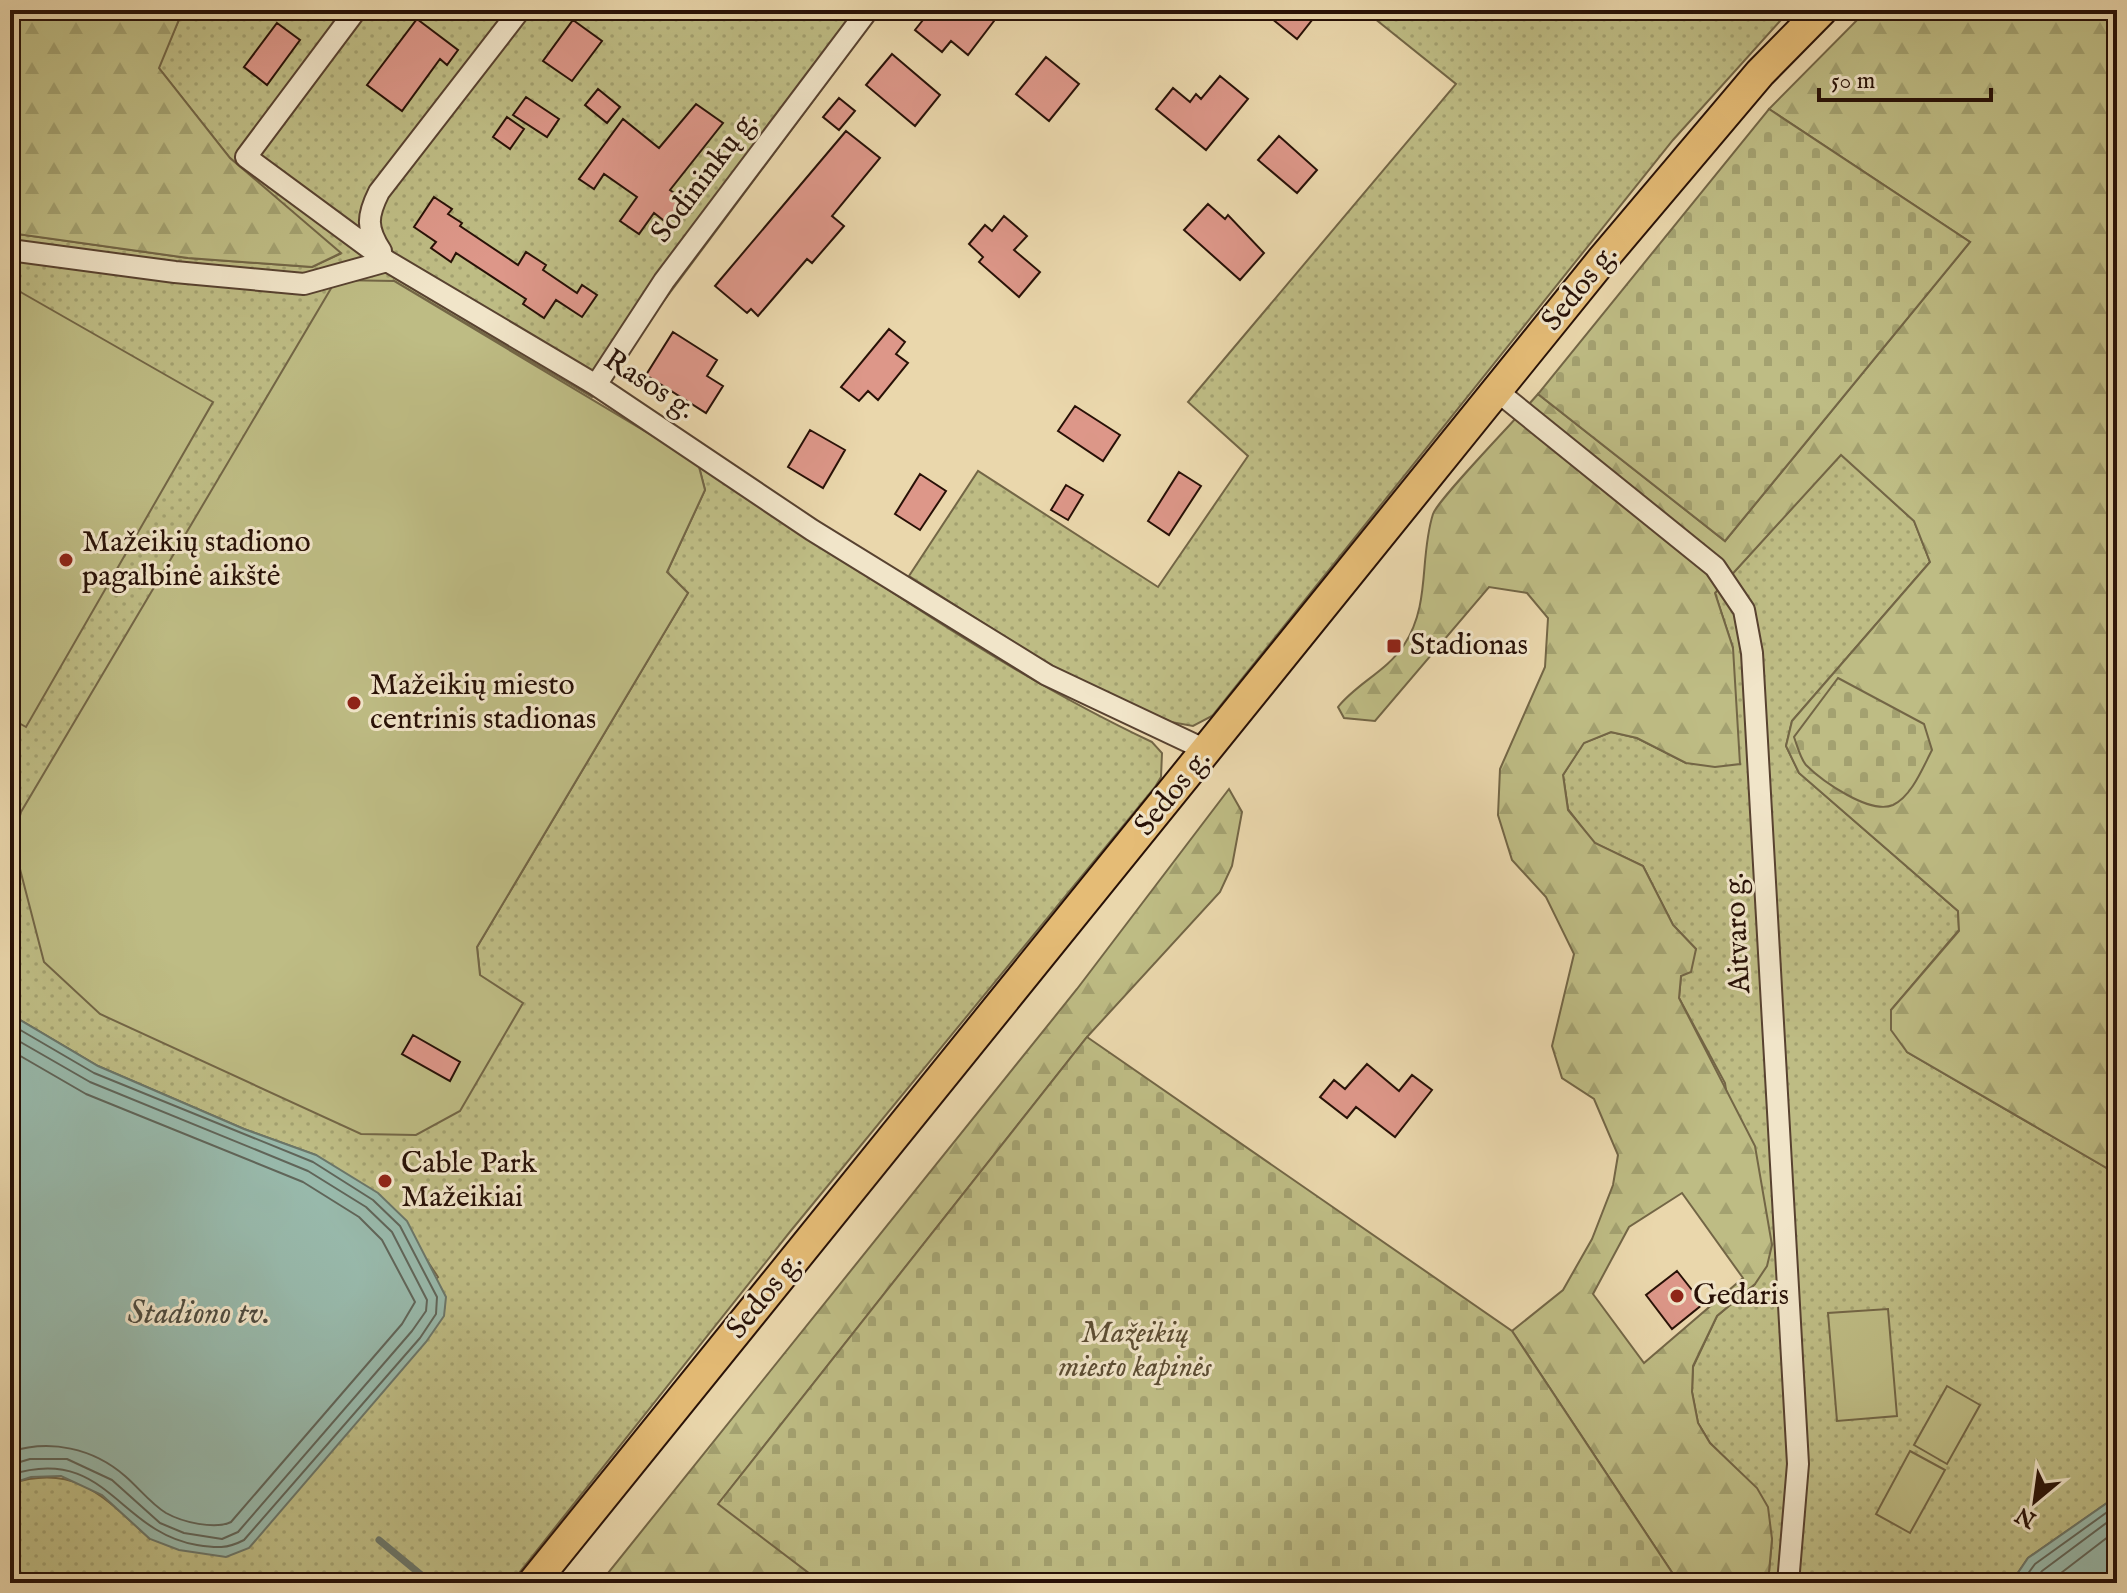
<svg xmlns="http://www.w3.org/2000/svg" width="2127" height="1593" font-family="'IM FELL English',serif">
  <defs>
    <pattern id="grass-dots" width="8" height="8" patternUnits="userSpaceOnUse" patternTransform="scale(2)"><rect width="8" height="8" fill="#bebc84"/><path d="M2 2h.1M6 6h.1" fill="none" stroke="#a3a170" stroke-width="1.8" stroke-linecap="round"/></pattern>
    <pattern id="forest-firs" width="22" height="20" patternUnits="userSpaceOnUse" patternTransform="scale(2)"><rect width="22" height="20" fill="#bebc84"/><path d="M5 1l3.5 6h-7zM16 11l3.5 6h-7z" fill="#a3a170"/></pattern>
    <pattern id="cemetery-stones" width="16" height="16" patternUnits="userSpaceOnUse" patternTransform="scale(2)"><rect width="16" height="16" fill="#bebc84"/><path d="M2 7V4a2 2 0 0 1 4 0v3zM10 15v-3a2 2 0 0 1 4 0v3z" fill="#a3a170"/></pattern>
  </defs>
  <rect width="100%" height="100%" fill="#ead7ac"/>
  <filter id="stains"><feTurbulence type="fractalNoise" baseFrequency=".0025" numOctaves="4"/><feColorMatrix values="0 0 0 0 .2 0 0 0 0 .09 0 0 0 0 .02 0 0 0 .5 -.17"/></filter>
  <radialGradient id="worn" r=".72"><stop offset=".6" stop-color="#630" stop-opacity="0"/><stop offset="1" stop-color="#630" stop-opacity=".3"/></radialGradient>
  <path fill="url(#grass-dots)" stroke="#736646" stroke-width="2" d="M 183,10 L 881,10 L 592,397 L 394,281 L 480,975 L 477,947 L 688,593 L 667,572 L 705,490 L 698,463 C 847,561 991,666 1152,742 L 1162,753 L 1161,777 L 1155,787 L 789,1233 L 511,1583 L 10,1583 L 10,1484 C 76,1462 105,1498 150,1539 L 438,1277 L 426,1259 L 316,1155 L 244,1129 L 98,1066 L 10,1014 L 10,233 L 188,258 L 312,267 L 340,254 L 230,158 L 158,67 Z
    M 1364,10 L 1790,10 L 1673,140 L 1212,716 L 1193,726 L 1171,722 L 1061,672 L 909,576 L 978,471 L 1158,587 L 1248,456 L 1188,402 L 1456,84 Z
    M 1841,454 L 1914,521 L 1930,562 L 1792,721 L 1786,746 L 1799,773 L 1958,911 L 1959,930 L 1891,1010 L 1907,1052 L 2117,1174 L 2117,1496 L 2028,1558 L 2011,1583 L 1768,1583 L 1772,1539 L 1731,1464 L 1710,1443 L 1698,1423 L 1692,1392 L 1693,1367 L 1717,1316 L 1755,1284 L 1725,1083 L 1679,998 L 1681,976 L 1696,949 L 1673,925 L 1643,866 L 1594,843 L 1568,809 L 1563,775 L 1583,743 L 1611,732 L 1637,738 L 1686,763 L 1733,648 L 1715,593 Z"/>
  <path fill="url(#forest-firs)" stroke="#736646" stroke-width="2" fill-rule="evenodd" d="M 10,10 L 183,10 L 159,68 L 230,158 L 341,253 L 312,267 L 188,258 L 10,233 Z
    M 1867,10 L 2117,10 L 2117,1174 L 1907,1052 L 1891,1030 L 1891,1010 L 1959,931 L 1958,911 L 1799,773 L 1786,746 L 1792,721 L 1930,562 L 1914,521 L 1841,455 L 1715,593 L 1733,648 L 1740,764 L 1715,767 L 1686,763 L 1637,738 L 1611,732 L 1584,743 L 1563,775 L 1568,810 L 1595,843 L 1643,866 L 1673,925 L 1696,949 L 1691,972 L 1681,976 L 1679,998 L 1755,1146 L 1772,1245 L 1767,1266 L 1755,1284 L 1717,1316 L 1693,1366 L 1692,1392 L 1698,1423 L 1710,1443 L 1757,1488 L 1768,1507 L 1772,1539 L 1768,1583 L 1679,1583 L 1512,1331 L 1563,1290 L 1592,1239 L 1613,1185 L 1618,1155 L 1594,1099 L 1562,1078 L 1552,1046 L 1574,954 L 1546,897 L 1512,860 L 1498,815 L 1500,769 L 1545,667 L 1548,618 L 1527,593 L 1489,587 L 1375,721 L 1344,718 L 1338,707 C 1357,683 1386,672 1404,645 C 1431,604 1419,558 1433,514 C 1438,499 1521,414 1538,394 L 1725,541 L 1970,242 L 1769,109 ZM 1682,1193 L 1743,1278 L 1644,1363 L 1593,1294 L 1629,1227 Z
    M 1229,789 L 1242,812 L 1232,866 L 1220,892 L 1087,1037 L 719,1503 L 822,1583 L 600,1583 L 1077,989 Z"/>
  <path fill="url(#cemetery-stones)" stroke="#736646" stroke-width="2" d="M 1769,109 L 1970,242 L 1725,541 L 1538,394 Z
    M 1838,678 L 1924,724 L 1932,750 C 1923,767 1912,796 1893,805 C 1870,815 1822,781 1806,765 C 1800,758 1797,745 1794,737 Z
    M 1087,1037 L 1512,1331 L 1679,1583 L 822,1583 L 718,1504 Z"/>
  <path fill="#bebc84" stroke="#736646" stroke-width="2" d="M 336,280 L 394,281 L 698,463 L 705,490 L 667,572 L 688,593 L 477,947 L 480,975 L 523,1003 L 460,1111 L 416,1135 L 361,1134 L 100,1014 L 44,962 L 13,842 L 21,812 Z
    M 10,286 L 213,402 L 26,727 L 10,718 Z
    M 1888,1309 L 1897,1416 L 1837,1421 L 1828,1313 Z
    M 1947,1386 L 1980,1405 L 1947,1464 L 1914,1445 Z
    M 1910,1451 L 1945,1470 L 1910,1533 L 1876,1514 Z"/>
  <path fill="#98b9ab" stroke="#6b7669" stroke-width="2" d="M 10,1014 L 98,1066 L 244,1129 L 316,1155 L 378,1193 L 407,1221 L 446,1297 L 444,1316 L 426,1342 L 249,1548 L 226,1557 L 179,1550 L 150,1539 L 102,1495 L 61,1476 L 31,1477 L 10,1484 Z
    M 2117,1496 L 2117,1583 L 2011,1583 L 2028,1558 Z"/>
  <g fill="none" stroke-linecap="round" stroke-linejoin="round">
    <path stroke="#606559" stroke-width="2" d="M 10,1024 L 94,1073 L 313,1162 L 373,1200 L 400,1226 L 437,1297 L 436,1314 L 420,1338 L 244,1540 C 227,1549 216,1548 197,1545 C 118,1532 106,1444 10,1475
      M 10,1036 L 90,1082 L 308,1171 L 366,1207 L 392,1232 L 427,1300 L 426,1311 L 412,1331 L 238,1532 L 222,1539 L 184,1533 L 160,1523 L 112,1480 L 67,1459 L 30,1459 L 10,1465
      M 10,1050 L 86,1094 L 303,1182 L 359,1217 L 382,1240 L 415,1302 L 402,1324 L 231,1522 C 215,1530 182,1522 166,1513 C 151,1504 138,1487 125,1476 C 93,1448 50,1439 10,1452
      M 2021,1583 L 2035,1564 L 2117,1505
      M 2033,1583 L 2042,1571 L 2117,1515
      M 2048,1583 L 2117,1530"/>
    <path stroke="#6b7669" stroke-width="7" d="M 379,1540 L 431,1583"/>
  </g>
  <path fill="#dd9789" stroke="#281107" stroke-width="2" d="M 931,10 L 980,10 L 994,21 L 968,55 L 951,41 L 942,52 L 915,30 Z
    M 1261,10 L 1320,10 L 1297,39 Z
    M 417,19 L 458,50 L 447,65 L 440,59 L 402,111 L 367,85 Z
    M 573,20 L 602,41 L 572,81 L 543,61 Z
    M 277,23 L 300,40 L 267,85 L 244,67 Z
    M 892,54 L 940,95 L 915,126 L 866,85 Z
    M 1046,57 L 1079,84 L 1049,121 L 1016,94 Z
    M 1220,76 L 1248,99 L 1206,150 L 1156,109 L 1173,88 L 1190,102 L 1196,94 L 1201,99 Z
    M 598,89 L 620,107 L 607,123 L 585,105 Z
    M 526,97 L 559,119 L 547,137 L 513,115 Z
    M 839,98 L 855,111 L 839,130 L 823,117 Z
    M 696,104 L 723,123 L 670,190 L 684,200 L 667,223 L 654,213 L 639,234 L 620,221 L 637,197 L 604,174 L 594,189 L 579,179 L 623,119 L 659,148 Z
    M 507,117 L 524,129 L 510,149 L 493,137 Z
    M 846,131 L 880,158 L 832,216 L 844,226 L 812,263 L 807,259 L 758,316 L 751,309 L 747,313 L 715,286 Z
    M 1279,136 L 1317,170 L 1297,193 L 1258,160 Z
    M 434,197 L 452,209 L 448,214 L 462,223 L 460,226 L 518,265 L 526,252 L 546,265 L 543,270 L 577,293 L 582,285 L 597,295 L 582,317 L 556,300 L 544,318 L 523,304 L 526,299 L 456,253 L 451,262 L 431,248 L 436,242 L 414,227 Z
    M 1208,204 L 1225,219 L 1228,215 L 1264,253 L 1240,280 L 1184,230 Z
    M 1004,216 L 1027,236 L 1014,250 L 1040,272 L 1019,297 L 979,262 L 983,257 L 969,244 L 985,225 L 992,231 Z
    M 889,329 L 905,342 L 896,354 L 908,363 L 878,400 L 868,391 L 859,401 L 841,387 Z
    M 673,332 L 717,360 L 707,376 L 723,386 L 706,413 L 646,375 Z
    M 1075,406 L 1120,435 L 1103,461 L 1058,431 Z
    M 810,430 L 845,450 L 823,488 L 788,467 Z
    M 1179,472 L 1201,486 L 1169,535 L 1148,521 Z
    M 920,474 L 946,491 L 920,530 L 895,514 Z
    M 1066,485 L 1083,495 L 1068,520 L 1051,510 Z
    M 413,1035 L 460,1062 L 450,1081 L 402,1054 Z
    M 1367,1064 L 1399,1091 L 1412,1075 L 1432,1090 L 1395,1137 L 1356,1107 L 1347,1118 L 1320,1097 L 1334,1080 L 1345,1089 Z
    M 1677,1271 L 1703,1304 L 1672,1329 L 1646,1295 Z"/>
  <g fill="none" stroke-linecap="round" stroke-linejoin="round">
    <defs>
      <path id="street" d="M 356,10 L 246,157 L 387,261
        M 10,250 L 175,272 L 304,284 L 387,261 L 596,385 L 812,530 L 1047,675 L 1208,751
        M 381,251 C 366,228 367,216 379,192 L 520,10
        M 596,385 L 664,281 L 868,10
        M 1497,391 L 1715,567 L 1744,610 L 1752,653 L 1798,1464 L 1788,1583"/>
      <path id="primary" d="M 533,1583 L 1602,260 L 1760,73 L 1822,10"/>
    </defs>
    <use href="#street" stroke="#584230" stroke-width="24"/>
    <use href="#primary" stroke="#281107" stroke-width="34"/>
    <use href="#street" stroke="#f1e5c9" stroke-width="20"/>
    <use href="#primary" stroke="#e5bc76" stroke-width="30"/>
  </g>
  <g fill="#8f2418" stroke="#f1e5c9" stroke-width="3">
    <circle cx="66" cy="560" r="8"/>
    <rect x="1386" y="638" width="16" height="16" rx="4"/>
    <circle cx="354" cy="703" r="8"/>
    <circle cx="385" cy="1181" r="8"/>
    <circle cx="1677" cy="1296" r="8"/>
  </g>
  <g text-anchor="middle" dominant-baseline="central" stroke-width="6" stroke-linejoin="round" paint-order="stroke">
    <g font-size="30" fill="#281107" stroke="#f1e5c9">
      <text transform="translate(705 177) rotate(-53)">Sodininkų g.</text>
      <text transform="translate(1580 288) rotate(-51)">Sedos g.</text>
      <text transform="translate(649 385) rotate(33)">Rasos g.</text>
      <text transform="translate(1173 793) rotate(-51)">Sedos g.</text>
      <text transform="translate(1738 933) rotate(-93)">Aitvaro g.</text>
      <text transform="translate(765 1296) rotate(-51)">Sedos g.</text>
    </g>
    <g font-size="30" fill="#281107" stroke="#f1e5c9" text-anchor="start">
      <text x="82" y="543">Mažeikių stadiono<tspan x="82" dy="34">pagalbinė aikštė</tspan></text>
      <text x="1410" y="646">Stadionas</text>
      <text x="370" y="686">Mažeikių miesto<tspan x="370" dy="34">centrinis stadionas</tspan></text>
      <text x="401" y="1164">Cable Park<tspan x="401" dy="34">Mažeikiai</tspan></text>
      <text x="1693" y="1296">Gedaris</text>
    </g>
    <g font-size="30" font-style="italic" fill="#5c4d33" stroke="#f1e5c9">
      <text x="1135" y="1334">Mažeikių<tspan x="1135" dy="34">miesto kapinės</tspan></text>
    </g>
    <g font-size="32" font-style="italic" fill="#4f4c40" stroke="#f1e5c9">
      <text x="199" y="1314">Stadiono tv.</text>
    </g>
  </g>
  <rect width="2127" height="1593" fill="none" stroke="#ead7ac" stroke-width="40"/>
  <rect x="12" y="12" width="2103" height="1569" fill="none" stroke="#281107" stroke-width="4"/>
  <rect x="20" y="20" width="2087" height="1553" fill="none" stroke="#281107" stroke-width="2"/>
  <g transform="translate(2035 1501) rotate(209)" stroke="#f1e5c9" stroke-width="6" paint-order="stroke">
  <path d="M0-6L14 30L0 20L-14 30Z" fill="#281107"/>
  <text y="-12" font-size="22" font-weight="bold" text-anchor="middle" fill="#281107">N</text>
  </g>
  <path d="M1819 88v12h172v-12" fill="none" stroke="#281107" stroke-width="4"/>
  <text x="1831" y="88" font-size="24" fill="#281107" stroke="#f1e5c9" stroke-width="6" paint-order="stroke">50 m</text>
  <rect width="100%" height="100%" filter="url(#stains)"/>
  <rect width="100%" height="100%" fill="url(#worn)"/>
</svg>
